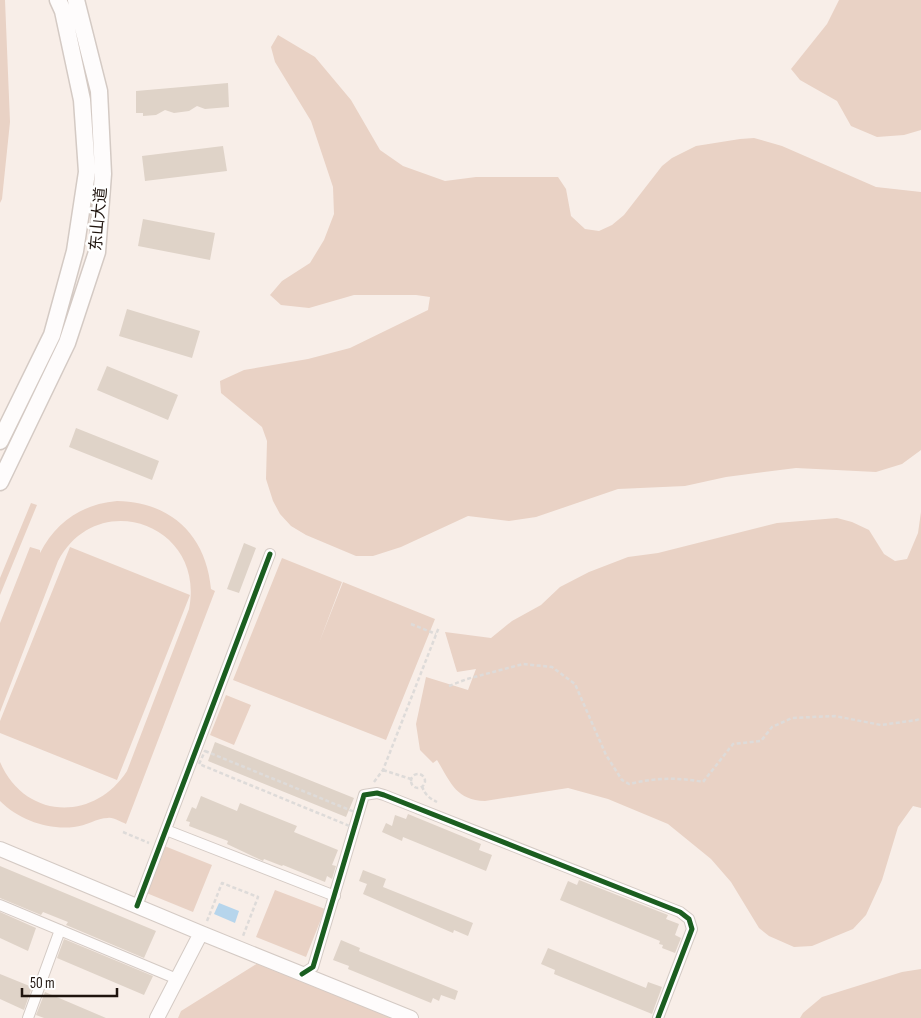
<svg xmlns="http://www.w3.org/2000/svg" width="921" height="1018" font-family="'Sofia Sans Condensed','Noto Sans SC',sans-serif">
  <rect width="100%" height="100%" fill="#f8eee8"/>
  <path fill="#e9d2c5" d="M 0,0 L 5,0 L 10,122 L 2,199 L 0,203 Z
    M 839,0 L 921,0 L 921,130 L 904,135 L 877,137 L 851,126 L 837,101 L 800,80 L 791,69 L 827,24 Z
    M 278,35 L 315,57 L 351,100 L 380,150 L 403,166 L 445,181 L 476,177 L 558,177 L 566,189 L 571,216 L 585,229 L 599,231 L 612,225 L 624,215 L 662,166 L 672,158 L 696,146 L 740,139 L 754,138 L 782,146 L 876,187 L 921,192 L 921,450 L 902,464 L 876,472 L 796,468 L 726,477 L 685,486 L 618,489 L 536,517 L 509,521 L 468,516 L 401,547 L 373,556 L 356,556 L 306,535 L 291,526 L 280,514 L 273,501 L 266,479 L 267,441 L 262,427 L 221,393 L 220,381 L 244,370 L 308,359 L 350,348 L 428,310 L 430,297 L 416,295 L 354,295 L 309,308 L 281,305 L 270,295 L 282,281 L 310,263 L 324,240 L 334,214 L 333,187 L 311,121 L 275,62 L 271,47 Z
    M 117,501 C 171,502 206,535 211,589 L 215,591 L 126,824 C 121,822 113,817 108,818 C 97,818 86,826 74,827 C 48,830 19,820 0,801 L 0,762 C 25,820 94,822 127,771 L 189,609 C 206,525 98,486 58,561 L 0,712 L 0,623 L 30,547 L 40,550 L 40,553 C 56,522 82,504 117,501 Z
    M 31,503 L 37,505 L 0,595 L 0,578 Z
    M 921,512 L 921,808 L 913,806 L 898,827 L 882,880 L 866,915 L 853,929 L 812,946 L 794,947 L 769,936 L 759,928 L 731,882 L 711,859 L 668,824 L 608,799 L 568,788 L 485,801 C 456,800 451,783 437,760 L 433,763 L 420,750 L 416,724 L 426,677 L 468,690 L 476,669 L 457,672 L 445,632 L 491,638 L 512,621 L 541,605 L 560,587 L 589,572 L 628,557 L 658,553 L 777,523 L 837,518 L 852,522 L 869,530 L 884,554 L 895,561 L 907,559 L 918,533 Z
    M 70,547 L 190,595 L 117,780 L 0,733 L 0,721 Z
    M 282,558 L 342,582 L 319,643 L 343,582 L 435,619 L 386,740 L 233,680 Z
    M 226,695 L 251,705 L 234,745 L 210,735 Z
    M 162,845 L 212,865 L 193,912 L 144,892 Z
    M 275,890 L 325,909 L 306,957 L 256,937 Z
    M 258,963 L 395,1018 L 178,1018 L 181,1011 Z
    M 921,969 L 921,1018 L 800,1018 L 803,1013 L 822,997 L 902,972 Z"/>
  <path fill="#b6d5ec" d="M 219,903 L 239,911 L 235,923 L 214,914 Z"/>
  <path fill="#dfd3c8" d="M 228,83 L 229,107 L 205,109 L 197,106 L 189,111 L 174,113 L 165,110 L 156,115 L 143,116 L 143,113 L 136,113 L 136,91 Z
    M 223,146 L 227,171 L 145,181 L 142,156 Z
    M 143,219 L 215,233 L 210,260 L 138,246 Z
    M 127,309 L 200,331 L 192,358 L 119,336 Z
    M 107,366 L 178,395 L 168,420 L 97,390 Z
    M 76,428 L 159,461 L 152,480 L 69,447 Z
    M 244,543 L 256,548 L 239,593 L 227,589 Z
    M 215,742 L 354,798 L 346,817 L 208,761 Z
    M 201,796 L 237,811 L 240,803 L 297,826 L 294,832 L 338,850 L 332,865 L 336,866 L 332,879 L 327,876 L 325,882 L 283,865 L 282,866 L 264,859 L 263,861 L 227,844 L 228,841 L 189,826 L 190,822 L 186,821 L 192,807 L 196,809 Z
    M 408,814 L 481,844 L 479,850 L 492,855 L 486,871 L 403,837 L 402,841 L 382,832 L 386,823 L 392,826 L 395,815 L 406,819 Z
    M 0,866 L 156,931 L 144,958 L 66,925 L 68,922 L 43,912 L 41,915 L 0,898 Z
    M 363,870 L 386,879 L 383,887 L 473,923 L 468,936 L 454,930 L 453,933 L 363,894 L 367,884 L 359,881 Z
    M 579,880 L 668,915 L 666,919 L 679,924 L 675,935 L 681,938 L 675,953 L 662,948 L 663,945 L 659,944 L 660,941 L 560,900 L 568,881 L 577,885 Z
    M 0,912 L 36,928 L 28,951 L 0,938 Z
    M 64,939 L 153,976 L 144,995 L 57,958 Z
    M 341,940 L 360,948 L 359,951 L 458,991 L 455,1000 L 441,995 L 439,1001 L 433,998 L 431,1003 L 348,969 L 349,966 L 333,960 Z
    M 548,948 L 646,988 L 648,982 L 662,987 L 652,1014 L 554,974 L 555,970 L 541,964 Z
    M 0,974 L 32,987 L 24,1010 L 0,999 Z
    M 45,992 L 106,1018 L 44,1018 L 36,1015 Z"/>
  <g fill="none" stroke-linecap="round" stroke-linejoin="round">
    <defs>
      <path id="street" d="M 166,830 L 335,896
        M 0,905 L 177,979
        M 137,906 L 270,554
        M 302,974 L 313,967 L 364,795 L 377,793 L 384,795 L 680,912 L 689,919 L 692,929 L 658,1018
        M 28,1018 L 60,930"/>
      <path id="secondary" d="M 0,849 L 201,933 L 411,1018
        M 157,1018 L 201,933"/>
      <path id="primary" d="M 0,441 L 52,335 L 75,251 L 87,172 L 82,100 L 63,11 L 58,0
        M 0,482 L 67,343 L 97,252 L 103,174 L 99,91 L 76,0"/>
    </defs>
    <use href="#street" stroke="#d4cac4" stroke-width="12"/>
    <use href="#secondary" stroke="#d4cac4" stroke-width="16"/>
    <use href="#primary" stroke="#d4cac4" stroke-width="19"/>
    <path stroke="#dedbd9" stroke-width="2.5" stroke-dasharray="4 2.5" stroke-linecap="butt" d="M 411,624 L 436,634
      M 449,686 L 467,679 L 523,664 L 552,667 L 575,684 L 606,755 L 622,780 L 629,784 C 654,778 678,777 703,782 L 733,744 L 761,741 L 772,727 L 792,718 L 835,716 L 881,725 L 917,720 L 921,718
      M 205,751 L 357,813 L 352,827 L 199,764 Z
      M 383,770 L 411,779
      M411 781a7 7 0 1 1 14 0a7 7 0 1 1-14 0Z
      M 374,782 L 383,770 L 439,627
      M 422,786 C 425,795 429,798 437,802
      M 123,832 L 149,843
      M 207,921 L 222,883 L 258,897 L 243,936"/>
    <use href="#street" stroke="#fefcfc" stroke-width="10"/>
    <use href="#secondary" stroke="#fefcfc" stroke-width="14"/>
    <use href="#primary" stroke="#fefcfc" stroke-width="16"/>
    <defs>
      <path id="cycleway" d="M 137,906 L 270,554
        M 302,974 L 313,967 L 364,795 L 377,793 L 384,795 L 680,912 L 689,919 L 692,929 L 658,1018"/>
    </defs>
    <use href="#cycleway" stroke="#fff" stroke-width="8"/>
    <use href="#cycleway" stroke="#1b5e20" stroke-width="5"/>
  </g>
  <g text-anchor="middle" dominant-baseline="central" stroke-width="5" stroke-linejoin="round" paint-order="stroke">
    <g font-size="16" fill="#1f140e" stroke="#fff">
      <text transform="translate(99 219) rotate(-85)">东山大道</text>
    </g>
  </g>
  <path d="M22 988v8h95v-8" fill="none" stroke="#1f140e" stroke-width="2.5"/>
  <text x="30" y="988" font-size="15" fill="#1f140e" stroke="#ffffff" stroke-width="4" paint-order="stroke">50 m</text>
</svg>
